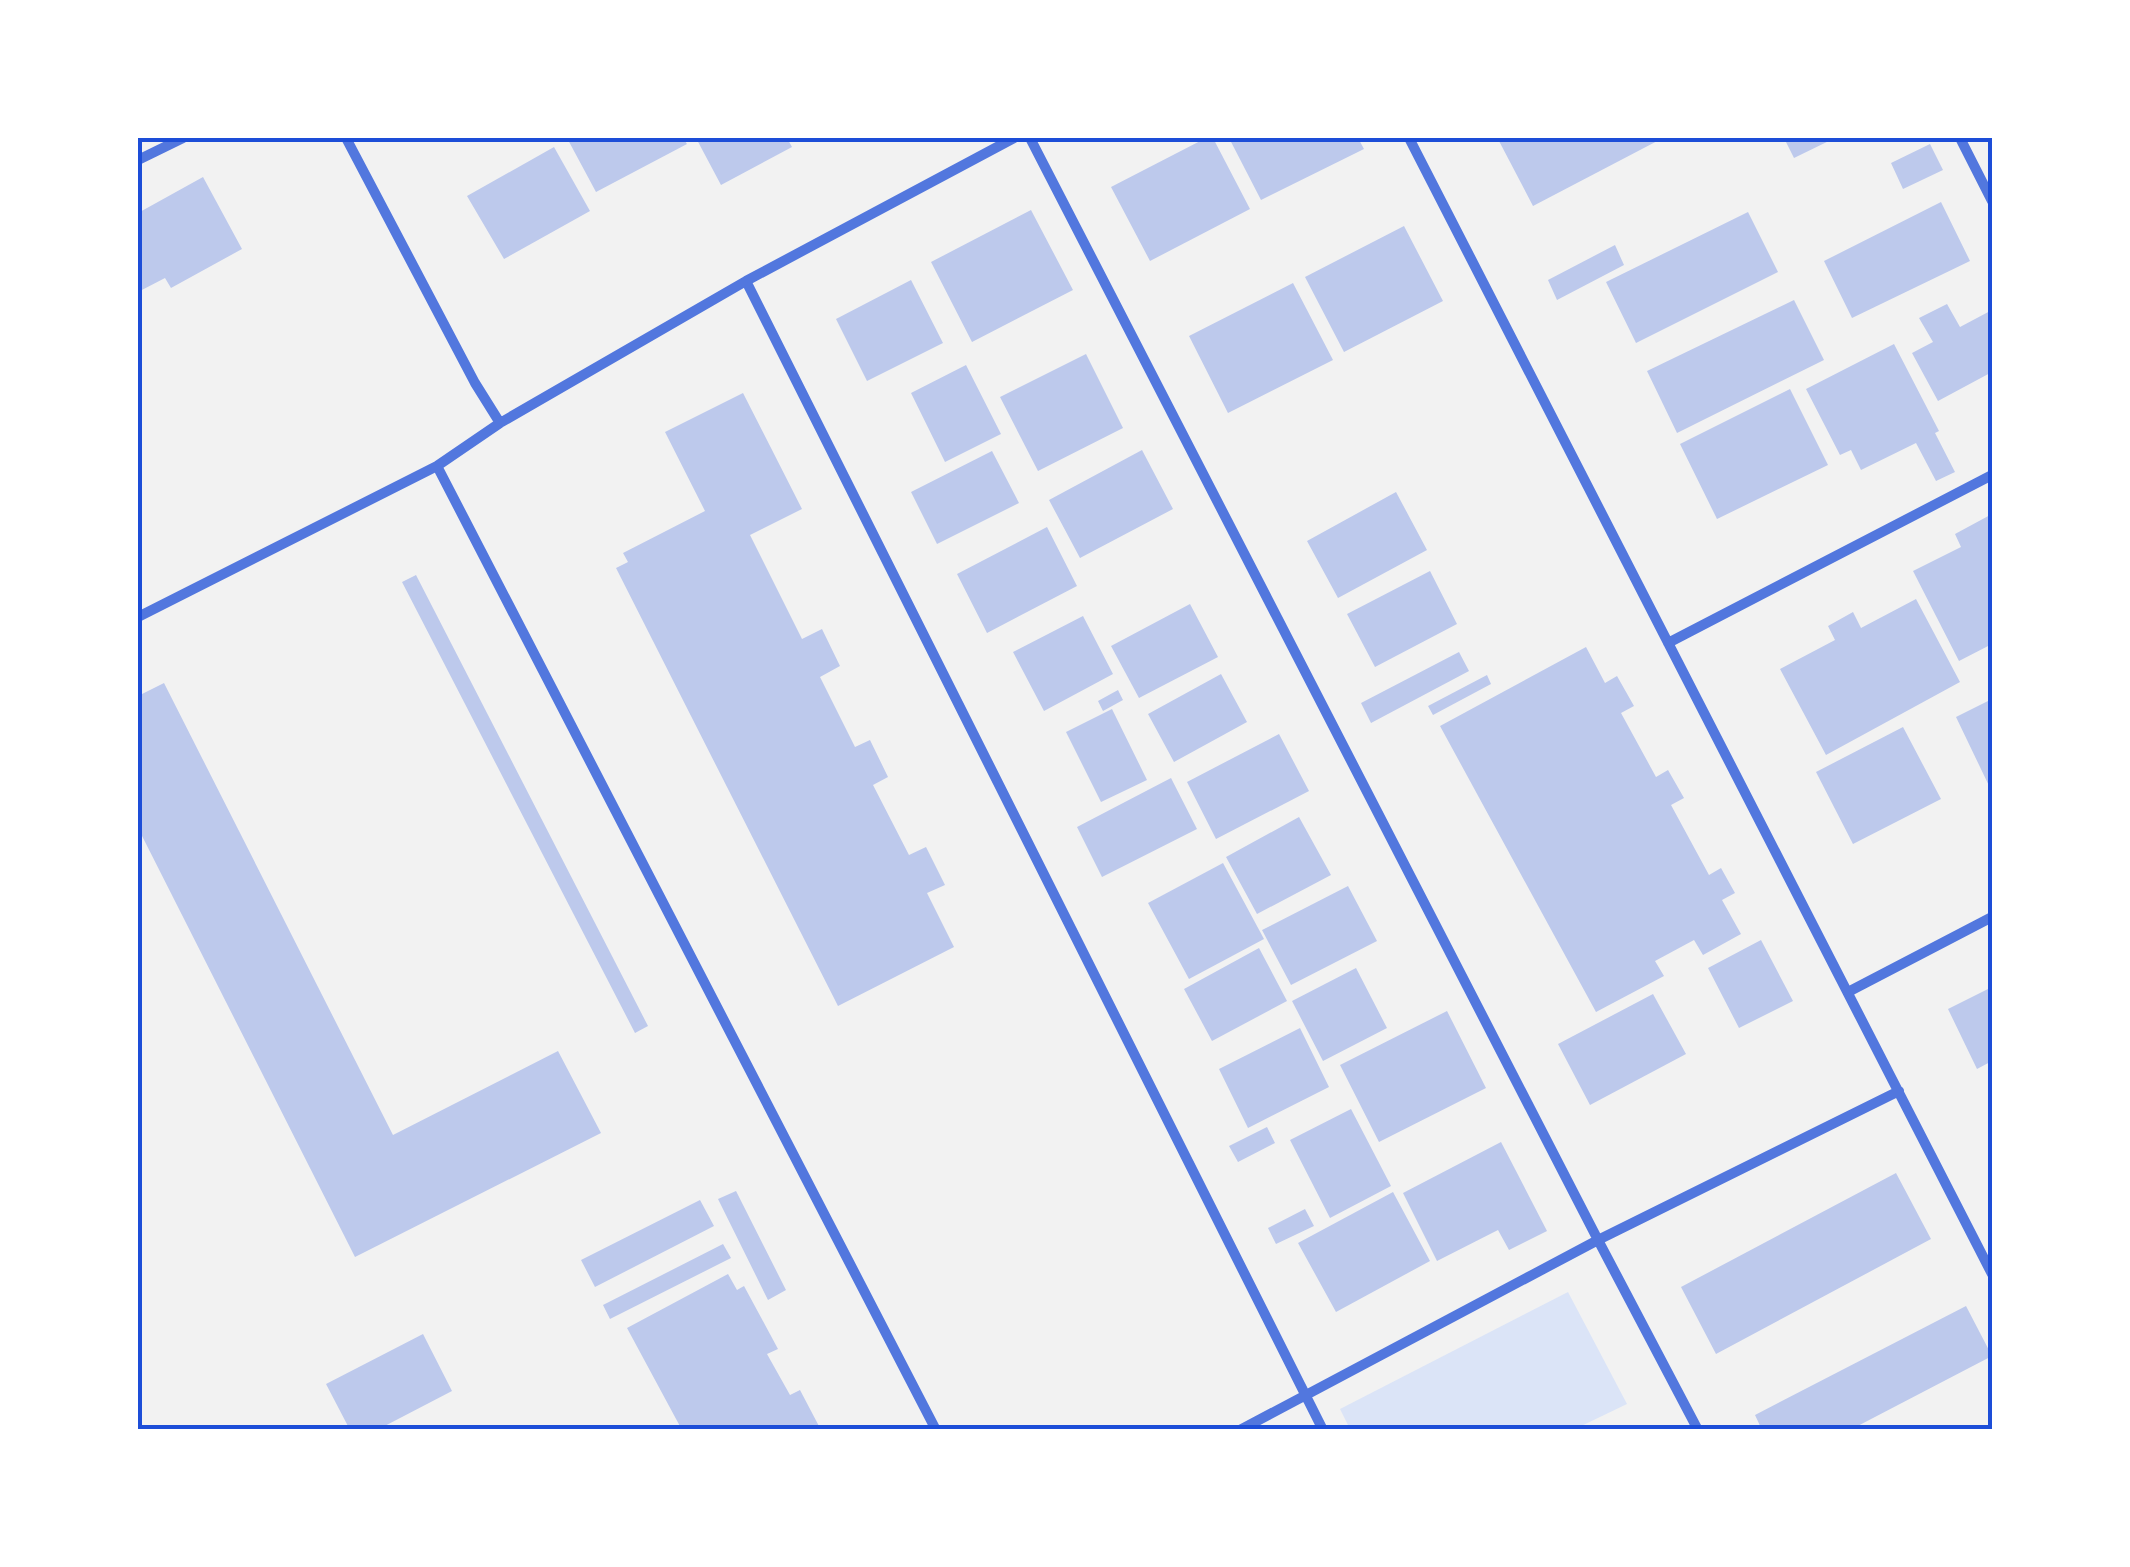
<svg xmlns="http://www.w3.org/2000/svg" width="2130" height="1567" font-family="Helvetica,sans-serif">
  <rect width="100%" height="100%" fill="#f2f2f2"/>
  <path fill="#dbe4f7" d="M 1568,1292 L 1627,1404 L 1575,1429 L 1350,1429 L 1340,1409 Z"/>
  <path fill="#bdc9ec" d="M 567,138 L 683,138 L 687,144 L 596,192 Z
    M 696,138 L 787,138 L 792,147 L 721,185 Z
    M 1206,138 L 1213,138 L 1250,209 L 1150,261 L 1111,187 Z
    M 1229,138 L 1358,138 L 1364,149 L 1261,200 Z
    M 1506,138 L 1663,138 L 1533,206 L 1499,141 Z
    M 1784,138 L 1835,138 L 1794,158 Z
    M 1930,144 L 1943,170 L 1903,189 L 1891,163 Z
    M 554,147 L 590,211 L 504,259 L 467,196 Z
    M 203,177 L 242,249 L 171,288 L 165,278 L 138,292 L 138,213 Z
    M 1941,202 L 1970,261 L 1852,318 L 1824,261 Z
    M 1031,210 L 1073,290 L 972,342 L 931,262 Z
    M 1748,212 L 1778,272 L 1636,343 L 1606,282 Z
    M 1404,226 L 1443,301 L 1344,352 L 1305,277 Z
    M 1615,245 L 1624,265 L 1557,300 L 1548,280 Z
    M 911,280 L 943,343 L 867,381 L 836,319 Z
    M 1293,283 L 1333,360 L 1228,413 L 1189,336 Z
    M 1794,300 L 1824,360 L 1677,433 L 1647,371 Z
    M 1947,304 L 1960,327 L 1992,310 L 1992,372 L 1938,401 L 1912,353 L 1933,342 L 1919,318 Z
    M 1894,344 L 1939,431 L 1935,433 L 1955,472 L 1936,481 L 1916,443 L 1861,470 L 1851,450 L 1840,455 L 1806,389 Z
    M 1086,354 L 1123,428 L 1038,471 L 1000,397 Z
    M 966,365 L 1001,434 L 945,462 L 911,393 Z
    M 1790,389 L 1828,465 L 1717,519 L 1680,444 Z
    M 743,393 L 802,509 L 750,535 L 802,639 L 822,629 L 840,666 L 820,677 L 855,747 L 870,740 L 888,777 L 873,785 L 909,855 L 926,847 L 945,885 L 927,893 L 954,947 L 838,1006 L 616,568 L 628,562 L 623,553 L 705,511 L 665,432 Z
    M 1142,450 L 1173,509 L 1080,558 L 1049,500 Z
    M 992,451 L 1019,503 L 937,544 L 911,492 Z
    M 1396,492 L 1427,550 L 1338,598 L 1307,541 Z
    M 1992,514 L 1992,644 L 1959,661 L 1913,571 L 1961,547 L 1955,534 Z
    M 1047,527 L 1077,586 L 987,633 L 957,574 Z
    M 1430,571 L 1457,624 L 1375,667 L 1347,614 Z
    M 416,575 L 648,1026 L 635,1033 L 402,582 Z
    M 1916,599 L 1960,682 L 1826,755 L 1780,669 L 1835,640 L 1828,626 L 1853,612 L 1861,628 Z
    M 1190,604 L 1218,657 L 1139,698 L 1111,646 Z
    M 1083,616 L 1113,674 L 1044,711 L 1013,652 Z
    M 1586,647 L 1605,683 L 1617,676 L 1634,706 L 1621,713 L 1656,777 L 1668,770 L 1684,798 L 1671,805 L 1709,875 L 1721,868 L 1735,893 L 1722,900 L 1741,934 L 1703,955 L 1694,940 L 1655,961 L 1664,976 L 1596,1012 L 1440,726 Z
    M 1459,652 L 1469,671 L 1371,723 L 1361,703 Z
    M 1221,674 L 1247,722 L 1174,762 L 1148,714 Z
    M 1487,675 L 1491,684 L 1433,715 L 1428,706 Z
    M 164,683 L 393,1135 L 558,1051 L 601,1133 L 355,1257 L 138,828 L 138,696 Z
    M 1118,690 L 1123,700 L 1103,711 L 1098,701 Z
    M 1992,699 L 1992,792 L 1956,717 Z
    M 1112,709 L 1147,780 L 1101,802 L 1066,732 Z
    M 1903,727 L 1941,799 L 1853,844 L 1816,772 Z
    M 1279,734 L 1309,791 L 1216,839 L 1187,782 Z
    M 1171,778 L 1197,829 L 1102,877 L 1077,827 Z
    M 1299,817 L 1331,875 L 1257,914 L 1226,857 Z
    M 1223,863 L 1264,939 L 1189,979 L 1148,903 Z
    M 1348,886 L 1377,941 L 1291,985 L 1262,930 Z
    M 1761,940 L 1793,1001 L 1739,1028 L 1708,968 Z
    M 1259,948 L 1287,1001 L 1212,1041 L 1184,989 Z
    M 1356,968 L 1387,1028 L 1323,1061 L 1292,1001 Z
    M 1992,987 L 1992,1061 L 1977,1069 L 1948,1009 Z
    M 1653,994 L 1686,1054 L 1590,1105 L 1558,1044 Z
    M 1447,1011 L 1486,1088 L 1379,1142 L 1340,1065 Z
    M 1300,1028 L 1329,1087 L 1248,1128 L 1219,1069 Z
    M 1351,1109 L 1391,1186 L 1330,1218 L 1290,1140 Z
    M 1267,1127 L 1275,1143 L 1238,1162 L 1229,1146 Z
    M 1501,1142 L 1547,1231 L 1509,1250 L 1498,1230 L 1437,1261 L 1403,1193 Z
    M 1896,1173 L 1931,1239 L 1716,1354 L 1681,1287 Z
    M 736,1191 L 786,1290 L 768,1300 L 718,1199 Z
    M 1393,1192 L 1430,1261 L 1336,1312 L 1298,1243 Z
    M 700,1200 L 714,1226 L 595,1287 L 581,1260 Z
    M 1305,1209 L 1314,1226 L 1276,1244 L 1268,1228 Z
    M 723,1244 L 731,1258 L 610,1319 L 603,1305 Z
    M 728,1274 L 737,1290 L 744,1286 L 778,1349 L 767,1354 L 790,1395 L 800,1390 L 821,1430 L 682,1430 L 627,1328 Z
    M 1966,1306 L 1992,1356 L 1850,1430 L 1762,1430 L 1755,1415 Z
    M 423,1334 L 452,1391 L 377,1430 L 350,1430 L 326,1384 Z"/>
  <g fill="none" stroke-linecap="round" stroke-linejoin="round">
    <path stroke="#5277de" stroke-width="10" d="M 346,138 L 475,383 L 500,423
      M 1030,138 L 1598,1240 L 1698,1430
      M 1409,138 L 1992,1274
      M 1960,138 L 1992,201
      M 138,160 L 183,138
      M 746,281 L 1323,1430
      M 437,466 L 936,1430
      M 138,617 L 437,466 L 500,423 L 746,281 L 1014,138
      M 1668,643 L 1992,475
      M 1848,992 L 1992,917
      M 1240,1430 L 1598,1240 L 1899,1091"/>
  </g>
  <rect width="2130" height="1567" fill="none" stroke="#ffffff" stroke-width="280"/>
  <rect x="140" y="140" width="1850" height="1287" fill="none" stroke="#1d4ed8" stroke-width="4"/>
</svg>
